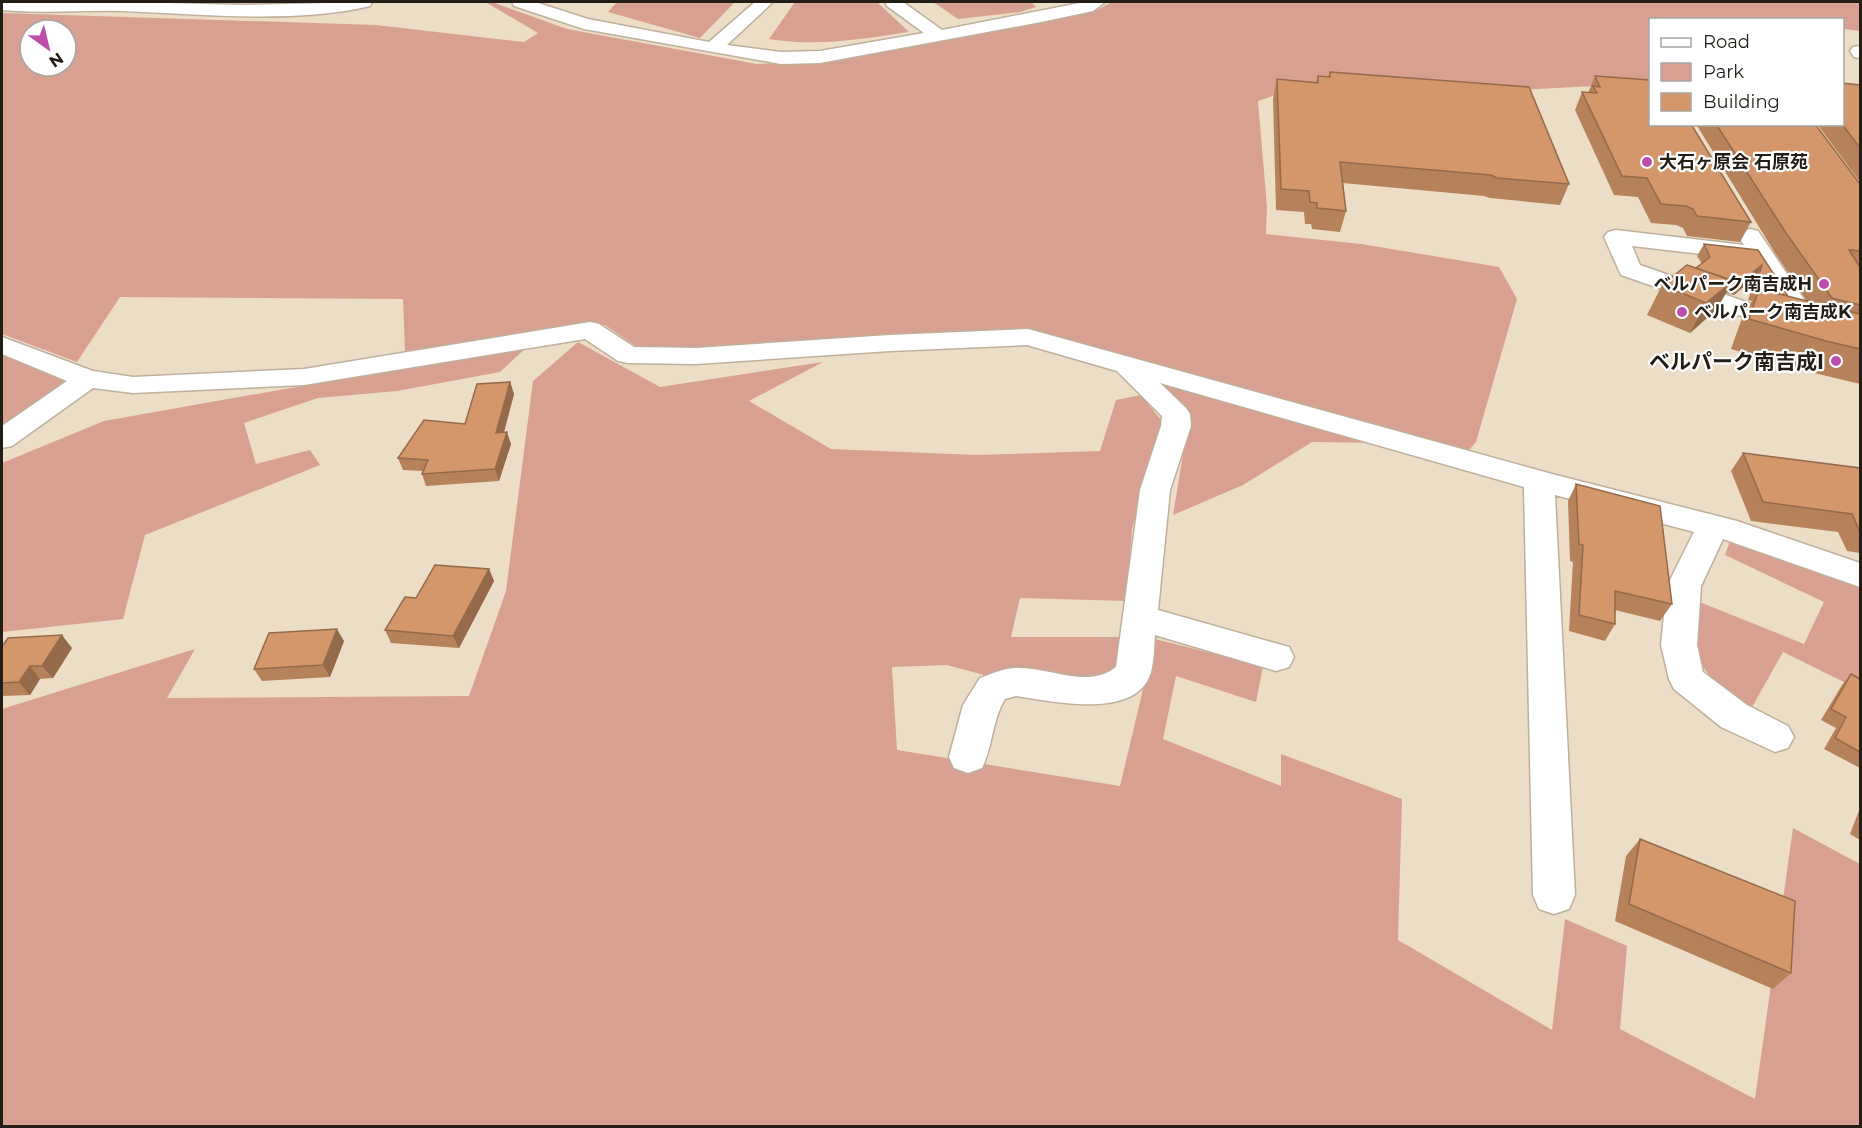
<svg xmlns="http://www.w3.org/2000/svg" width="1862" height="1128" font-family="Montserrat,'Noto Sans JP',sans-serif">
  <rect width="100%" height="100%" fill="#ecddc7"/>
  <path fill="#d8a090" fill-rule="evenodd" d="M 492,2 L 567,29 L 757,64 L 820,62 L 1097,10 L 1112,2 L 1860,2 L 1860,31 L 1843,29 L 1842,20 L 1650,20 L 1650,83 L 1479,92 L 1313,82 L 1258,101 L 1267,207 L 1266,234 L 1361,244 L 1499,267 L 1517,299 L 1476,442 L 1469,450 L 1026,331 L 704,350 L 637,347 L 605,325 L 405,351 L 403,299 L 120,297 L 77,362 L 2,334 L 2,13 L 376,25 L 524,42 L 538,33 L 487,3 ZM 30,30 L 66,30 L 66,66 L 30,66 Z
    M 617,2 L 735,2 L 700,38 L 608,12 Z
    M 795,2 L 877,2 L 909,32 C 862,39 817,47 769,39 Z
    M 933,2 L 1031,2 L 1036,7 L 1020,12 L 958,19 Z
    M 578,342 L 660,387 L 823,362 L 749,401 L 831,449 L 976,455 L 1100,451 L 1116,400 L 1141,395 L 1162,421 L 1132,529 L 1127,601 L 1020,598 L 1011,637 L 1120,637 L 1117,667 L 1098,677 L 988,676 L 947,665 L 892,667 L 897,750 L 1120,786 L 1155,639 L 1263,666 L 1256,702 L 1176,676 L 1163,739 L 1281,786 L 1281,754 L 1402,799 L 1398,940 L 1552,1030 L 1565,919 L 1627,946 L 1620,1029 L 1755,1099 L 1793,828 L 1860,864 L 1860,1126 L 2,1126 L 2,709 L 195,649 L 167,698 L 469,696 L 506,591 L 533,381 Z
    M 528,346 L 500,372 L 397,391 L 318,398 L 244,423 L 256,464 L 310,450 L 320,465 L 145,535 L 123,619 L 2,632 L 2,463 L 104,421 Z
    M 2,354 L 68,381 L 2,429 Z
    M 1138,371 L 1381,443 L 1312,442 L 1243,485 L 1173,515 L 1188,425 Z
    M 1731,538 L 1860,582 L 1860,690 L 1783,652 L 1751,709 L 1717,685 L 1693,654 L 1697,601 L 1804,644 L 1824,602 L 1725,555 Z"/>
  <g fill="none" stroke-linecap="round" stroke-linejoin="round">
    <defs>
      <path id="minor" d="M 2,2 L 132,2 L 240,5 L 372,2 L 370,6 C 297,24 197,14 122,11 C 87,10 52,13 16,11 L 2,10 Z
        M 512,2 L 535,2 L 588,19 L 709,42 L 755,2 L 773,2 L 727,45 L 781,52 L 820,51 L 924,33 L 887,6 L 885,2 L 903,2 L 942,30 L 1085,2 L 1105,2 L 1093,11 L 1041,22 L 820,63 L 781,64 L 584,29 L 514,6 Z
        M 1860,46 L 1860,58 L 1854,57 L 1850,51 L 1853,47 Z
        M 1750,229 L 1758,231 L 1818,320 L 1860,331 L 1860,347 L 1734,314 L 1621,275 L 1604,237 L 1608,232 L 1616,230 L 1744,245 L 1738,236 L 1742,231 ZM 1632,246 L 1754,260 L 1787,312 L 1752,304 L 1640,265 Z
        M 590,322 L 599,324 L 634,347 L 696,348 L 890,335 L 1028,329 L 1552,474 L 1737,521 L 1860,563 L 1860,587 L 1723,539 L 1701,586 L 1697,645 L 1703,672 L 1747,705 L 1788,726 L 1794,737 L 1788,748 L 1775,752 L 1721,727 L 1674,689 L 1669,679 L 1661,645 L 1667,586 L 1694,532 L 1555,495 L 1575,895 L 1569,909 L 1554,914 L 1539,909 L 1533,895 L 1524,487 L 1160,383 L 1186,408 L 1190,414 L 1191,426 L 1170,490 L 1158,610 L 1289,647 L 1294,657 L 1289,667 L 1276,671 L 1155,635 C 1154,647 1154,661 1151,672 C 1137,721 1051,701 1016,696 L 1005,699 C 992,720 993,746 982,768 L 968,773 L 954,768 L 949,757 L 963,705 L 980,678 C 991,674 1005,668 1016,668 C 1048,666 1088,690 1116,667 L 1140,490 L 1161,426 L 1162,416 L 1117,371 L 1027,345 L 890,351 L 696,364 L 628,363 L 618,361 L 585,339 L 304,385 L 133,393 L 93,388 L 12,446 L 2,448 L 2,426 L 67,381 L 2,354 L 2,337 L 93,371 L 133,377 L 304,369 Z"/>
    </defs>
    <use href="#minor" stroke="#beb09b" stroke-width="3"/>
    <use href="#minor" fill="#fff" fill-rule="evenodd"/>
  </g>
  <path fill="#b5825c" d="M 1330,72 L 1569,184 L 1560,205 L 1490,198 L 1484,196 L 1343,183 L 1346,211 L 1340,232 L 1312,229 L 1311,224 L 1305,224 L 1304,212 L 1276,210 L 1273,99 L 1277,79 L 1316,82 L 1318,76 L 1328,77 Z
    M 1595,76 L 1751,222 L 1740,242 L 1687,236 L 1683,228 L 1676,225 L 1651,223 L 1638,197 L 1614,195 L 1575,110 L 1582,92 L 1588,93 Z
    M 1860,85 L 1860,182 L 1817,124 L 1842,124 Z
    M 1696,124 L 1815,124 L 1860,184 L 1860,384 L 1806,371 L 1731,349 L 1742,318 L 1752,301 L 1748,300 L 1756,276 L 1734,295 L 1726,293 L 1716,310 L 1690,333 L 1647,315 L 1662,285 L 1696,268 L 1702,264 L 1697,256 L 1704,244 L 1758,250 L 1788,296 L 1807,301 L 1775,253 Z
    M 510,382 L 514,394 L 504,433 L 511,444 L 499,481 L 426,486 L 422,474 L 423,471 L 403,470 L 398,458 L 465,424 Z
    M 1743,453 L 1860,468 L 1860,553 L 1847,551 L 1838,532 L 1751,521 L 1731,471 Z
    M 1576,484 L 1672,604 L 1660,621 L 1615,610 L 1615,624 L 1605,641 L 1569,631 L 1573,562 L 1570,561 L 1568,501 Z
    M 489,569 L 494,581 L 459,648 L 391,643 L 385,630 Z
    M 344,641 L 330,677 L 262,681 L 254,669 Z
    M 2,645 L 72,648 L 53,678 L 40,679 L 30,695 L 2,696 Z
    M 1851,674 L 1860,679 L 1860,768 L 1824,749 L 1836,728 L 1821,720 L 1842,685 Z
    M 1860,808 L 1860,840 L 1850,834 Z
    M 1640,839 L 1791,973 L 1773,989 L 1615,921 L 1626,856 Z"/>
  <path fill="#946a4b" d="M 1762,265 L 1756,276 L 1734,295 L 1740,283 Z
    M 1733,281 L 1716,310 L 1690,333 L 1706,303 Z
    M 510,382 L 514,394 L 500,445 L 496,433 Z
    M 507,432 L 511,444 L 499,481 L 495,469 Z
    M 489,569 L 494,581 L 459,648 L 453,636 Z
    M 337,629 L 344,641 L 330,677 L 323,665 Z
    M 62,635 L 72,648 L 53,678 L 42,666 Z
    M 30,666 L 40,679 L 30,695 L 19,682 Z"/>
  <path fill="#d3976b" stroke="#946a4b" stroke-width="1.5" d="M 1330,72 L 1529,87 L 1569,184 L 1497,178 L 1491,175 L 1340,162 L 1346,211 L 1317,208 L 1317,203 L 1310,202 L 1309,191 L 1281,189 L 1277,79 L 1318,83 L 1318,76 L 1330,77 Z
    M 1595,76 L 1650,80 L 1650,124 L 1691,124 L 1751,222 L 1697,216 L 1693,209 L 1686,206 L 1661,204 L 1647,178 L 1622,176 L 1582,92 L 1597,93 L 1593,86 L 1600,87 Z
    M 1842,83 L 1860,85 L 1860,148 L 1842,124 Z
    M 1716,124 L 1815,124 L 1860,184 L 1860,251 L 1849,250 L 1860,267 L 1860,305 L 1832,298 L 1786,233 Z
    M 1704,244 L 1758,250 L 1788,296 L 1755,288 L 1762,265 L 1740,283 L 1696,268 L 1710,257 Z
    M 1687,265 L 1733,281 L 1706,303 L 1662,285 Z
    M 1759,289 L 1860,314 L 1860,349 L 1826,341 L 1749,319 Z
    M 510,382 L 496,433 L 507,432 L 495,469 L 422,474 L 428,460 L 398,458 L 424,420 L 465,424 L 477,384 Z
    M 1743,453 L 1860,468 L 1860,532 L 1852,514 L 1763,502 Z
    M 1576,484 L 1660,506 L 1672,604 L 1615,591 L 1615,624 L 1579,615 L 1583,545 L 1579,544 Z
    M 435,565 L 489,569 L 453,636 L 385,630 L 405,597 L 416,598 Z
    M 337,629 L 323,665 L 254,669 L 269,633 Z
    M 62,635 L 42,666 L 30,666 L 19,682 L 2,683 L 2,645 L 3,645 L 8,638 Z
    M 1851,674 L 1860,679 L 1860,752 L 1835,738 L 1846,717 L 1831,709 Z
    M 1640,839 L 1795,901 L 1791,973 L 1629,904 Z"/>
  <g fill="#bd4daa" stroke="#fff" stroke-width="2">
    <circle cx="1647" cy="162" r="6"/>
    <circle cx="1824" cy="284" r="6"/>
    <circle cx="1682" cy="312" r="6"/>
    <circle cx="1836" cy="361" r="6"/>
  </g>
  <g text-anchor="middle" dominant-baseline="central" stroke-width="4.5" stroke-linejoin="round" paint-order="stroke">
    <g font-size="18" font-weight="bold" fill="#221d15" stroke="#fff" text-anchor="start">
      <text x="1659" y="162">大石ヶ原会 石原苑</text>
      <text x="1812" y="284" text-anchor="end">ベルパーク南吉成H</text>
      <text x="1694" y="312">ベルパーク南吉成K</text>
    </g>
    <g font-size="21" font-weight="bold" fill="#221d15" stroke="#fff" text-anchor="end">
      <text x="1824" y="361">ベルパーク南吉成I</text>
    </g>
  </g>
  <rect width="1862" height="1128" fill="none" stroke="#221d15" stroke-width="6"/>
  <rect x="1649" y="18" width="195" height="108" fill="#ffffff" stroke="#a7a5a1" stroke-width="1.5"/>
  <rect x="1661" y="38" width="30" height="9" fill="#ffffff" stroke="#a7a5a1" stroke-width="1.5"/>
  <text x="1703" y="48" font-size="18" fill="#221d15">Road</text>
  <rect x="1661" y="63" width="30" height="18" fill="#d8a090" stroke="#a7a5a1" stroke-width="1.5"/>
  <text x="1703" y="78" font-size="18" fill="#221d15">Park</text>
  <rect x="1661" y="93" width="30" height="18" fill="#d3976b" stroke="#a7a5a1" stroke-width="1.5"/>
  <text x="1703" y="108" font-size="18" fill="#221d15">Building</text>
  <g transform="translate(48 48) rotate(146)"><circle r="28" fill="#ffffff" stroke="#a7a5a1" stroke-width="1.5"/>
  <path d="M0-4.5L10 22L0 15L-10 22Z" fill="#bd4daa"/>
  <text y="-9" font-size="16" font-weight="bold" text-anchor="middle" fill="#221d15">N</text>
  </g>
</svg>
